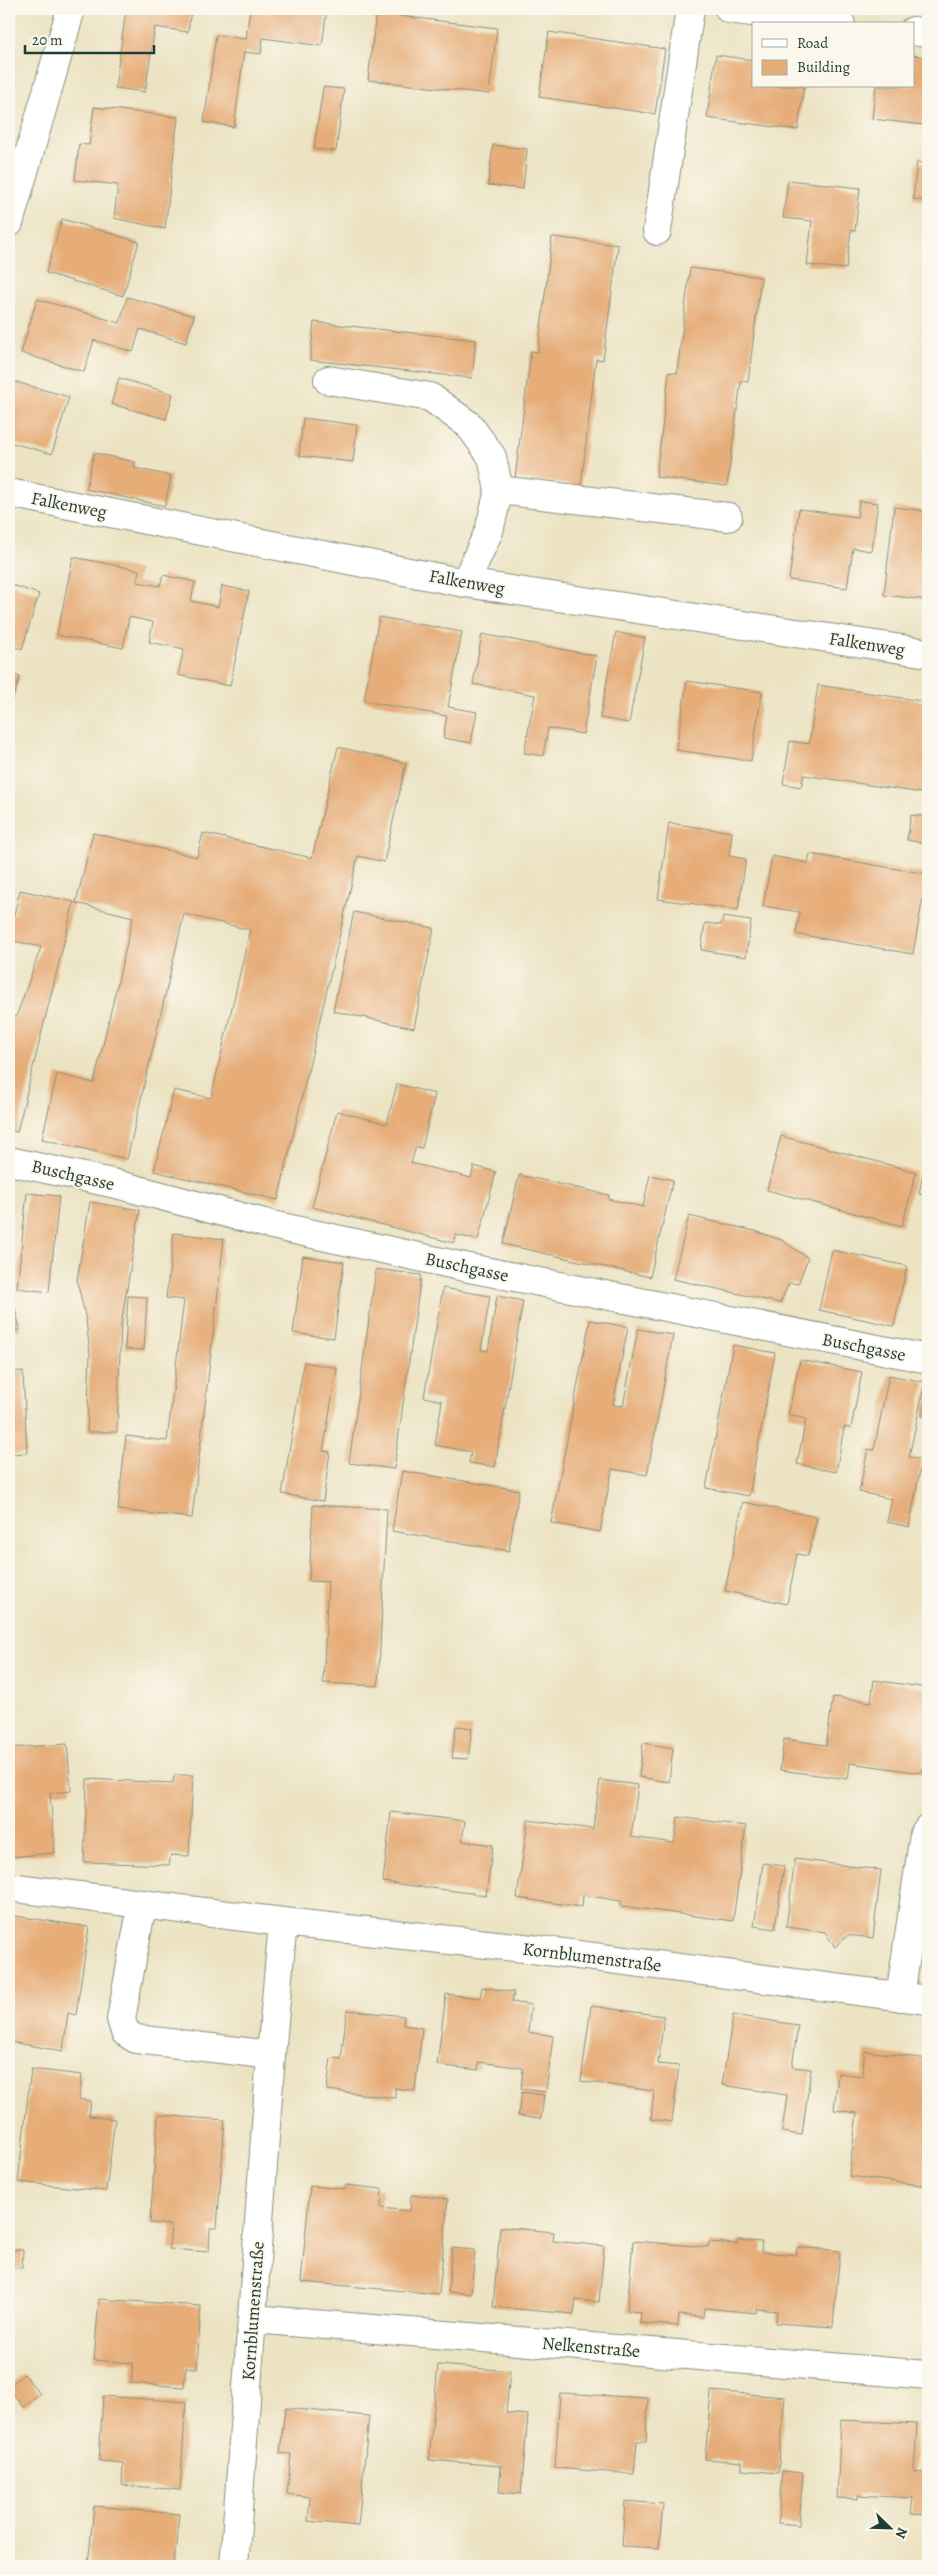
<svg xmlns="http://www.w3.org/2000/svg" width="937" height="2575" font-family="Alegreya,serif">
  <rect width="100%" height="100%" fill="#fbf7ec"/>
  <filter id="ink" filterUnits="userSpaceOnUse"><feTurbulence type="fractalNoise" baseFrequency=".02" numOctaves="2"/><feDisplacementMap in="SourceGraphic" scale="10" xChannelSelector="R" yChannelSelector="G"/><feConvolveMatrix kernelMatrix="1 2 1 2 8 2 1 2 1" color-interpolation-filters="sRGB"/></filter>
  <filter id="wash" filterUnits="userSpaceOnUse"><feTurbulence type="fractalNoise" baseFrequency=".0096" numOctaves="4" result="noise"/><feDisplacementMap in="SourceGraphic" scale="20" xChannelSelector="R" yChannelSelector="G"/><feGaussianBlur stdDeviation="1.12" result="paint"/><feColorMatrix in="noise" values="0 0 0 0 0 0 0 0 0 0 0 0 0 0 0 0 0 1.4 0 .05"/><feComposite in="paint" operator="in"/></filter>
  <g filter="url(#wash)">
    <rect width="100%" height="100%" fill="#ece3c3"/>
    <g id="blocks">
      <path fill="#e6ad79" d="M 126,9 L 191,9 L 188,32 L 155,27 L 145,92 L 115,88 Z
        M 250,9 L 327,9 L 322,46 L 263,38 L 261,54 L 244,52 L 234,127 L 204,122 L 216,35 L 246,39 Z
        M 376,13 L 497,28 L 489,94 L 368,80 Z
        M 549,32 L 665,49 L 655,114 L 539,97 Z
        M 716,55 L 753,60 L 753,86 L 804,86 L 798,130 L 707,118 Z
        M 913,55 L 928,57 L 928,84 L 924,125 L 872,119 L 876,86 L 913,86 Z
        M 323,87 L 344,89 L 336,151 L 314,149 Z
        M 94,107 L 178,117 L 165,229 L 114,218 L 118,185 L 75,180 L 79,144 L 89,145 Z
        M 493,145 L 527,149 L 523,189 L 488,185 Z
        M 917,162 L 928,164 L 928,201 L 913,199 Z
        M 788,180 L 860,188 L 855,231 L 851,230 L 846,269 L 807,265 L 812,221 L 783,218 Z
        M 62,219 L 139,242 L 123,296 L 46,273 Z
        M 552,237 L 618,245 L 603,360 L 596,359 L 581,486 L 515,478 L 531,351 L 538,352 Z
        M 690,268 L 761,277 L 748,382 L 741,381 L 727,486 L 656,477 L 669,372 L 677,373 Z
        M 127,297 L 194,316 L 186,343 L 140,329 L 133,352 L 94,340 L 84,372 L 21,353 L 37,299 L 120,323 Z
        M 314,322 L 476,340 L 472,378 L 310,360 Z
        M 119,378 L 173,394 L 166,419 L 111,404 Z
        M 12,381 L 69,397 L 52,454 L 9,442 L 9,394 Z
        M 303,418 L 357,425 L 353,462 L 299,456 Z
        M 94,453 L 135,462 L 134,468 L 171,476 L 165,506 L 86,489 Z
        M 859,501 L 878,503 L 871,551 L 853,548 L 847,588 L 789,580 L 799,509 L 857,517 Z
        M 894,507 L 928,511 L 928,600 L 884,595 Z
        M 73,557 L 139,570 L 137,582 L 160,586 L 163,575 L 195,582 L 191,601 L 218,607 L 222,586 L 249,591 L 230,686 L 178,675 L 184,649 L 149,642 L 153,622 L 129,617 L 123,648 L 57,635 Z
        M 9,584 L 39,594 L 22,649 L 9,645 Z
        M 379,617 L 462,632 L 448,707 L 477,712 L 471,743 L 443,738 L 447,716 L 364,701 Z
        M 616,632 L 645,638 L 629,723 L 600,718 Z
        M 482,634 L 597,656 L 583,734 L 548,728 L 543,756 L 524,753 L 535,695 L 473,684 Z
        M 9,673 L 20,677 L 9,710 Z
        M 687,681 L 762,692 L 751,761 L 676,750 Z
        M 818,685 L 928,702 L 928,794 L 804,775 L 801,787 L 783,784 L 790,741 L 809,744 Z
        M 338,747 L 406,763 L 384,862 L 358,856 L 278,1200 L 154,1171 L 174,1090 L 211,1098 L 250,930 L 184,914 L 127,1159 L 42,1139 L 57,1074 L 94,1083 L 133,917 L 76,903 L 93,833 L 197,857 L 203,833 L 312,858 Z
        M 911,815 L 928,817 L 928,844 L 907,840 Z
        M 669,823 L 732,832 L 729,856 L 746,859 L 738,910 L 658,899 Z
        M 810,854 L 927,874 L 913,954 L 796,934 L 800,912 L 763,906 L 772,856 L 808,863 Z
        M 20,890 L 74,902 L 17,1132 L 9,1130 L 9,1015 L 16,1017 L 41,947 L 9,940 L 9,914 L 14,915 Z
        M 354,912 L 434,928 L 414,1028 L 333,1011 Z
        M 723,917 L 751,921 L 746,957 L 701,950 L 705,923 L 721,925 Z
        M 397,1084 L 435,1094 L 422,1148 L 416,1147 L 411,1163 L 471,1178 L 474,1166 L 496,1172 L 478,1240 L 456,1235 L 454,1243 L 312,1207 L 337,1111 L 387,1124 Z
        M 781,1136 L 916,1172 L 902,1226 L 767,1190 Z
        M 927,1154 L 928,1155 L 928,1196 L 919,1194 Z
        M 519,1175 L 609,1195 L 608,1199 L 643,1207 L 650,1175 L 673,1180 L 650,1277 L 503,1244 Z
        M 27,1193 L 59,1196 L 49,1292 L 17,1288 Z
        M 90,1202 L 140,1210 L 121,1325 L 117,1432 L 87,1432 L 90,1353 L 86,1320 L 77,1280 Z
        M 689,1216 L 755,1231 L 781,1240 L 808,1258 L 798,1284 L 789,1283 L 780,1303 L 673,1279 Z
        M 174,1233 L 224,1239 L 192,1518 L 118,1510 L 126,1436 L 167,1441 L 184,1300 L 166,1298 Z
        M 832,1250 L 907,1266 L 894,1326 L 819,1310 Z
        M 303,1256 L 344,1262 L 334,1338 L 293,1333 Z
        M 376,1269 L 421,1275 L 394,1469 L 349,1463 Z
        M 9,1286 L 10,1286 L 20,1330 L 9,1330 Z
        M 443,1288 L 490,1296 L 481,1350 L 488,1351 L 497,1296 L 523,1301 L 495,1467 L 469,1463 L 471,1452 L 435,1445 L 442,1401 L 424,1397 Z
        M 128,1296 L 147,1297 L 144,1350 L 125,1349 Z
        M 927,1304 L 928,1305 L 928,1329 L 923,1328 Z
        M 590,1320 L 628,1327 L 613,1405 L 623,1406 L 638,1329 L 673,1335 L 647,1475 L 612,1469 L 600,1532 L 551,1523 Z
        M 733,1345 L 775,1353 L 749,1496 L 706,1488 Z
        M 800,1360 L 862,1372 L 851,1428 L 844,1427 L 836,1472 L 797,1464 L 806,1419 L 788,1415 Z
        M 304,1362 L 337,1368 L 323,1451 L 330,1452 L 323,1501 L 282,1494 Z
        M 23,1371 L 27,1453 L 9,1454 L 9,1372 Z
        M 889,1375 L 925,1382 L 909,1457 L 922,1460 L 909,1527 L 887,1522 L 892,1499 L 859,1492 L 868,1449 L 874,1450 Z
        M 927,1389 L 928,1389 L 928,1418 L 922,1416 Z
        M 402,1471 L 519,1490 L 509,1551 L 392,1531 Z
        M 743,1502 L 817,1517 L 808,1556 L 797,1554 L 787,1604 L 725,1591 Z
        M 313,1505 L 387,1509 L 378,1686 L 323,1683 L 328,1582 L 309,1581 Z
        M 874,1680 L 928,1688 L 928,1723 L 922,1773 L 850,1763 L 848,1779 L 780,1770 L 784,1739 L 826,1745 L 833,1697 L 871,1702 Z
        M 456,1726 L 472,1728 L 468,1759 L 452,1758 Z
        M 643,1743 L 673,1748 L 669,1782 L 639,1777 Z
        M 67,1744 L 71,1791 L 50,1793 L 55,1853 L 9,1857 L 9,1748 Z
        M 174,1775 L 193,1775 L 189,1856 L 171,1855 L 169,1865 L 84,1862 L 87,1779 L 173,1783 Z
        M 600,1780 L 638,1785 L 631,1837 L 674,1843 L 678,1817 L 746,1826 L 733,1921 L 621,1906 L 621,1901 L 583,1895 L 582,1907 L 517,1898 L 528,1820 L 593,1829 Z
        M 391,1812 L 465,1821 L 462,1841 L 493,1845 L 486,1895 L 383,1882 Z
        M 795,1859 L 881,1870 L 873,1938 L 848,1935 L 835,1947 L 825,1932 L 786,1927 Z
        M 763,1863 L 784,1866 L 775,1929 L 754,1926 Z
        M 9,1915 L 89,1927 L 76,2015 L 68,2013 L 63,2051 L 9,2042 Z
        M 482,1987 L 514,1992 L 512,2002 L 531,2005 L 528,2032 L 553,2036 L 546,2092 L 521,2089 L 523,2068 L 479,2062 L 478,2070 L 437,2065 L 446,1994 L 480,1998 Z
        M 591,2006 L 664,2016 L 658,2064 L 679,2066 L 672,2122 L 651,2119 L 654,2091 L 581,2081 Z
        M 347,2010 L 404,2016 L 403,2025 L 422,2028 L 415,2091 L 395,2088 L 395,2098 L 327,2090 L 331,2058 L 341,2059 Z
        M 733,2015 L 798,2025 L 792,2067 L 811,2069 L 802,2135 L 782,2132 L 787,2095 L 722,2085 Z
        M 865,2051 L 928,2059 L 928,2186 L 849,2176 L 857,2113 L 834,2110 L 838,2073 L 862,2076 Z
        M 31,2069 L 82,2075 L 79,2099 L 91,2101 L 89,2116 L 115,2119 L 106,2191 L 18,2182 Z
        M 522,2092 L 544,2095 L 541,2119 L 518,2116 Z
        M 158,2115 L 225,2120 L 217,2228 L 210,2228 L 209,2252 L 169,2249 L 171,2225 L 150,2223 Z
        M 346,2185 L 382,2189 L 381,2208 L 410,2211 L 411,2195 L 448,2199 L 439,2294 L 301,2282 L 310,2186 L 345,2189 Z
        M 500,2227 L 554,2232 L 553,2241 L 604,2246 L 599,2302 L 576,2300 L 574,2314 L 493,2307 Z
        M 738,2240 L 762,2242 L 761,2252 L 796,2255 L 797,2247 L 840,2251 L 833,2327 L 776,2323 L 777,2311 L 756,2309 L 756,2313 L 704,2308 L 703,2317 L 679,2315 L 678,2326 L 640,2323 L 641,2312 L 627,2311 L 633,2241 L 708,2247 L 709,2242 L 737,2244 Z
        M 452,2248 L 475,2250 L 471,2294 L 448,2292 Z
        M 9,2250 L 23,2250 L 22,2268 L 9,2268 Z
        M 99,2299 L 201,2306 L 197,2368 L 186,2367 L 184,2387 L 131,2383 L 133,2363 L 94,2360 Z
        M 438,2365 L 510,2371 L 506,2413 L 528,2415 L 521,2494 L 499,2492 L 501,2466 L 429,2460 Z
        M 24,2374 L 40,2394 L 24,2407 L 9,2389 L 9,2386 Z
        M 711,2391 L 785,2397 L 778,2473 L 742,2470 L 742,2462 L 705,2459 Z
        M 560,2393 L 648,2398 L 646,2441 L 637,2441 L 634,2474 L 555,2468 Z
        M 103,2396 L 186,2402 L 180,2490 L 122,2485 L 123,2463 L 99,2461 Z
        M 285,2408 L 369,2416 L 358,2526 L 308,2521 L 310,2497 L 287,2494 L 291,2454 L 280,2453 Z
        M 841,2420 L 917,2424 L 914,2472 L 928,2473 L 928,2515 L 911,2514 L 913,2498 L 858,2495 L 858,2499 L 837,2498 Z
        M 782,2471 L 803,2473 L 799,2525 L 778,2523 Z
        M 625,2501 L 663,2504 L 659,2548 L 622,2546 Z
        M 94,2506 L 179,2514 L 174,2566 L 71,2566 L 72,2563 L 88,2565 Z"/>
    </g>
  </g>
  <g filter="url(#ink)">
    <use href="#blocks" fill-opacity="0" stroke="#86907c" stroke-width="1"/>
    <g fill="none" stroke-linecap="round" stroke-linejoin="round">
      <defs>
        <path id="minor" d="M 729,9 L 841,24
          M 913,31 L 928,33
          M 9,223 L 71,9
          M 657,231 L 690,9
          M 328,380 L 430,397 L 469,425 L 492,457 L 499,490 L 489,531 L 465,583
          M 499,490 L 728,517
          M 9,493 L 465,583 L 928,653
          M 9,1161 L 116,1184 L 272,1225 L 469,1268 L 928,1359
          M 9,1887 L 283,1922 L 524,1948 L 928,2000
          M 142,1905 L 121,2019 L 125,2032 L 136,2039 L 271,2055
          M 900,1997 L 924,1834 L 928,1828
          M 253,2319 L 928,2375
          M 234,2566 L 271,2055 L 283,1922"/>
      </defs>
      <use href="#minor" stroke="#86907c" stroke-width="30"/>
      <use href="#minor" stroke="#fff" stroke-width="28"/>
    </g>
  </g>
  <g text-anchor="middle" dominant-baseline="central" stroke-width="4" stroke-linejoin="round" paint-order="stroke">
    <g font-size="18" fill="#1f3d34" stroke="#fbf7ec">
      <text transform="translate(69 505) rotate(11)">Falkenweg</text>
      <text transform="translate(467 582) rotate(10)">Falkenweg</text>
      <text transform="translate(867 644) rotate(9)">Falkenweg</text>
      <text transform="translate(73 1175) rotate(13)">Buschgasse</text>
      <text transform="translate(467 1267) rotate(12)">Buschgasse</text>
      <text transform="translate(864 1347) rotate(11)">Buschgasse</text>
      <text transform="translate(592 1957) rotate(7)">Kornblumenstraße</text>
      <text transform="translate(253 2311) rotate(-86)">Kornblumenstraße</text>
      <text transform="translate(591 2347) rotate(5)">Nelkenstraße</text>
    </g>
  </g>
  <rect width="937" height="2575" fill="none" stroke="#fbf7ec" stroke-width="30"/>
  <rect x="752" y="22" width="162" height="65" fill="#fbf7ec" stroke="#a3ada2"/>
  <rect x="762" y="39" width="25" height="8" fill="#ffffff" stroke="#a3ada2"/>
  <text x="797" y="48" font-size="15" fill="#1f3d34">Road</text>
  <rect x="762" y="60" width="25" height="15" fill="#e6ad79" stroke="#a3ada2"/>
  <text x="797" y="72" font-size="15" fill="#1f3d34">Building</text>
  <g transform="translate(890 2528) rotate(113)" stroke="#fbf7ec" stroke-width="4" paint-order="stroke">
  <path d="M0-4L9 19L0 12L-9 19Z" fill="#1f3d34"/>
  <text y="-8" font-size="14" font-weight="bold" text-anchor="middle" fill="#1f3d34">N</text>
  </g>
  <path d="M25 45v8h129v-8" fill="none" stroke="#1f3d34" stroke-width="2.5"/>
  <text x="32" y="45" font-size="15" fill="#1f3d34" stroke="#fbf7ec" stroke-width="4" paint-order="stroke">20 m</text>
</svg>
